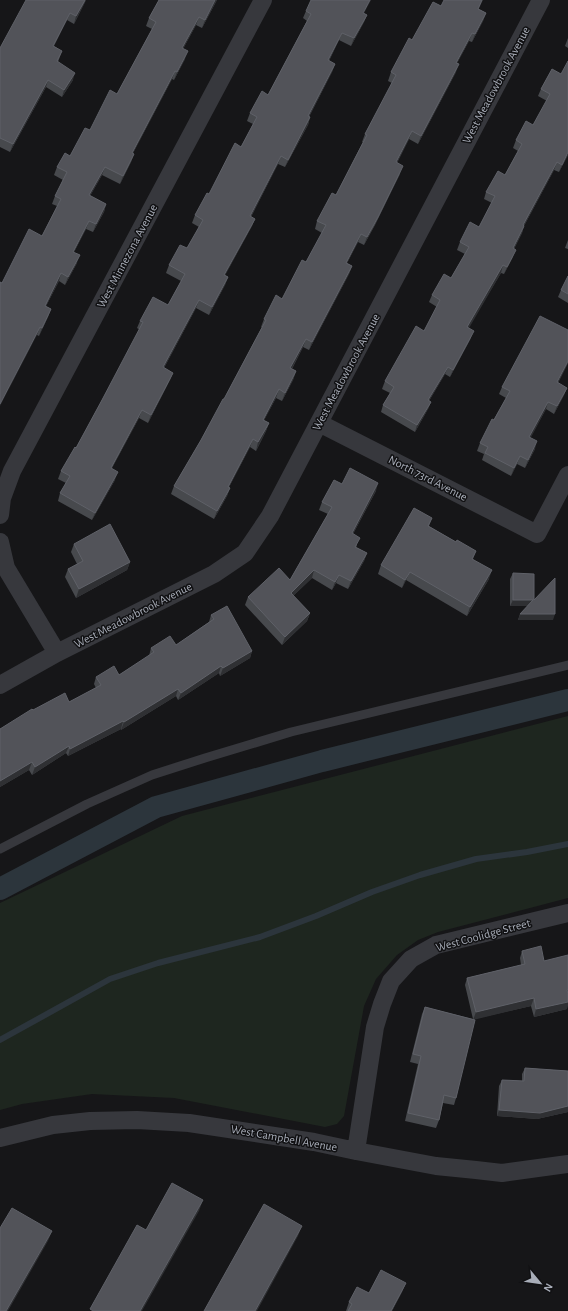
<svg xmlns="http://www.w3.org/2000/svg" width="568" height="1311" font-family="'Alegreya Sans',sans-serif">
  <rect width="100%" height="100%" fill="#161618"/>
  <path fill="#1e261f" d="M 568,716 L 568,898 L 438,932 L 418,940 L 397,955 L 376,979 L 364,1006 L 344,1116 L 337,1124 L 325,1127 L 174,1098 L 92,1094 L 22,1104 L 0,1110 L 0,903 L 182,816 Z"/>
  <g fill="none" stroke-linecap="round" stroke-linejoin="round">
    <path stroke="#2c353c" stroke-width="6" d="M 0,1040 L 110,979 L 158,963 L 260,937 L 316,916 L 372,892 L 420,875 L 476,859 L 527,852 L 568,844"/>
    <path stroke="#2c353c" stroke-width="22" d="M 0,889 L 156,807 L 322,761 L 568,700"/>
    <path stroke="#37383d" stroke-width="9" d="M 0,849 L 87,804 L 152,775 L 205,758 L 291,732 L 568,665"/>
    <path stroke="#37383d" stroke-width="18" d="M 319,423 L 537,534 L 568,475
      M 0,515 L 2,498 L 12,471 L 263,0
      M 0,542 L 6,568 L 57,653
      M 0,685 L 57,653 L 214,574 L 245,553 L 270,516 L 541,0
      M 0,1138 L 53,1125 L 90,1121 L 137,1120 L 189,1123 L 314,1142 L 356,1151 L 436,1166 L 476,1170 L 502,1173 L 568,1164
      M 356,1151 L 375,1027 L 382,1004 L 391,981 L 411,959 L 436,945 L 568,913"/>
  </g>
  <path fill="#47494d" d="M 86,0 L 74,24 L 67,20 L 54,46 L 62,51 L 58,62 L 73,80 L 62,97 L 46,87 L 10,152 L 0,147 L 0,48 Z
    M 159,0 L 217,0 L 202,28 L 196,25 L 183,49 L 185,59 L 174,80 L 172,79 L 133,153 L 134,154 L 131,162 L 120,184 L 102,175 L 90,196 L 106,204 L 104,212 L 93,232 L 86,229 L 74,252 L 77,263 L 65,285 L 59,281 L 46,306 L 51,309 L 48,317 L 39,336 L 37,335 L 2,283 L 42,236 L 57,206 L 52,204 L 55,196 L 63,180 L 54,175 L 57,167 L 70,156 L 117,94 L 152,29 L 146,26 L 149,18 Z
    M 441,6 L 479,9 L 486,13 L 483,21 L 472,42 L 469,41 L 457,63 L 456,72 L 418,144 L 409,139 L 397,163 L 400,174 L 375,225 L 364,245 L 358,242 L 347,263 L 352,266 L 349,274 L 320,329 L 309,350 L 303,347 L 292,369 L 296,371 L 293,380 L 282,401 L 276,398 L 264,420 L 269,423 L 266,431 L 256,451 L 250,447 L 229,487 L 230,488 L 227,496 L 214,519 L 171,494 L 174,486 L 201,440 L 224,399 L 262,327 L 261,327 L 264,319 L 282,299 L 306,262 L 322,233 L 315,229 L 317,221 L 336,195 L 363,142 L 362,142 L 365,134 L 392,83 L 388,81 L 391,72 L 412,40 Z
    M 306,11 L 364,13 L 367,15 L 364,22 L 351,46 L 339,40 L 329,61 L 335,64 L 332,72 L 309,117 L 310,117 L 308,125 L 285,167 L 278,164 L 251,217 L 255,219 L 252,226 L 225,275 L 228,277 L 225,285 L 209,315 L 196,308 L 164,368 L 173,373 L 170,380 L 148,423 L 139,418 L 112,468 L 115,480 L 92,520 L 58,501 L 60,493 L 66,483 L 58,479 L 61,471 L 76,448 L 102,400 L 140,330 L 137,328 L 140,321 L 168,305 L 181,281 L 166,273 L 169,265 L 187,248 L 199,227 L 192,223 L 195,215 L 241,147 L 253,124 L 247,121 L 250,113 L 268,95 L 307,21 L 303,18 Z
    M 568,38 L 568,48 L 565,46 Z
    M 552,69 L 568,155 L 559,172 L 554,170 L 524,226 L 522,233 L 514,249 L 513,257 L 504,274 L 501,273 L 468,328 L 471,338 L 450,377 L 445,374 L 429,401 L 431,402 L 428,409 L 415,432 L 381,412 L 383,405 L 390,393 L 382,389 L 385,381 L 424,331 L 437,307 L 429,302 L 432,295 L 451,278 L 465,254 L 457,250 L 460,242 L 479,227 L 492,203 L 484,199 L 486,192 L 505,175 L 518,151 L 513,148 L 516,140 L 533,125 L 547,101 L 538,96 L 541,89 Z
    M 568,240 L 568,249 L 565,248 Z
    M 568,276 L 568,303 L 558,297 L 561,290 Z
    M 568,330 L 568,363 L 558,383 L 567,388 L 564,395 L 554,414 L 546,409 L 530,438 L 535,449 L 525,468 L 517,464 L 511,476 L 482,460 L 484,454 L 477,451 L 480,443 L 506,398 L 499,394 L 502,387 Z
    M 342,484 L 376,491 L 353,534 L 357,546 L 356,547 L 367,553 L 364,561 L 348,589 L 336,583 L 332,590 L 312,578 L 293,596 L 310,613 L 307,621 L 282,645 L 245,605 L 248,597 L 290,580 L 328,514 L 319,510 L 322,502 Z
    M 432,518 L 429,526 L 456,542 L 476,551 L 473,559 L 489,579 L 467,616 L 406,580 L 402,588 L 378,574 L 381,565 Z
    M 74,544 L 130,562 L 127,570 L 76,598 L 65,577 L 68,569 L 77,564 L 71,552 Z
    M 513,573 L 534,600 L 553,620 L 518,620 L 520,614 L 528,606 L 510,606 L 510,579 Z
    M 211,615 L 252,651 L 250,658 L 220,676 L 219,673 L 178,700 L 176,696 L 121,730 L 121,729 L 68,756 L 66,753 L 32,775 L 29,770 L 0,787 L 0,729 L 33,710 L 69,702 L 96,688 L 94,684 L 96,677 L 119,675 L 149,656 L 151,648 L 176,645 L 209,622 Z
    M 522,951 L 544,961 L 567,1009 L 534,1017 L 531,1006 L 474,1019 L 456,1098 L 454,1105 L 443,1103 L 439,1120 L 436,1128 L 405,1121 L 418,1064 L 410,1062 L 422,1014 L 425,1007 L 473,1019 L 465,985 L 467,978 L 521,965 L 520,958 Z
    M 525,1068 L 568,1071 L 568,1112 L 537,1119 L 497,1116 L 499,1086 L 502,1080 L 522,1081 L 522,1074 Z
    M 406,1283 L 402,1292 L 392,1311 L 346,1311 L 349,1302 L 369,1293 Z"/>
  <path fill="#2f3033" d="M 86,0 L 74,24 L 76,16 Z
    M 215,0 L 217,0 L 202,28 L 205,20 Z
    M 370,0 L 371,0 L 360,21 L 363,13 Z
    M 482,0 L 483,0 L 475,17 L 478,9 Z
    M 70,13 L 67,20 L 50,53 L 53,46 Z
    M 486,13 L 483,21 L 472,42 L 475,34 Z
    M 367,15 L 364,22 L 351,46 L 354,38 Z
    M 199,17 L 196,25 L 179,56 L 182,48 Z
    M 342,33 L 339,40 L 325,68 L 328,60 Z
    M 472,33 L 469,41 L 453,71 L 456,63 Z
    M 188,51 L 185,59 L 174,80 L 177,72 Z
    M 335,64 L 332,72 L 305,124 L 308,116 Z
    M 459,64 L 456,72 L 418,144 L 421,136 Z
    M 175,71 L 172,79 L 129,161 L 132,153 Z
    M 75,73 L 73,80 L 62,97 L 64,90 Z
    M 48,80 L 46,87 L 10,152 L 13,144 Z
    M 310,117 L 308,125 L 285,167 L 288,160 Z
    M 412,131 L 409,139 L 393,170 L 396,162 Z
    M 568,152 L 568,155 L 559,172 L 562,165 Z
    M 134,154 L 131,162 L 120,184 L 123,176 Z
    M 281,156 L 278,164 L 247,224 L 250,216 Z
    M 557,162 L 554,170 L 520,233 L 523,225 Z
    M 403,166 L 400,174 L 364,245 L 367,237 Z
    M 105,167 L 102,175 L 86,203 L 89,195 Z
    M 106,204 L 104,212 L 93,232 L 96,224 Z
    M 255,219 L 252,226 L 221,283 L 224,275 Z
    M 89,221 L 86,229 L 70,260 L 73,252 Z
    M 524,226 L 522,233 L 510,256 L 513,248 Z
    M 361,234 L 358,242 L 343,271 L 346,263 Z
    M 516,250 L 513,257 L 504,274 L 507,267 Z
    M 80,255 L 77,263 L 65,285 L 68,277 Z
    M 503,265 L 501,273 L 465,335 L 467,327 Z
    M 352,266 L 349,274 L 309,350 L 312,342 Z
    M 61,273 L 59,281 L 42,314 L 45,306 Z
    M 228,277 L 225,285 L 209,315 L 212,307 Z
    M 199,300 L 196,308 L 160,375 L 163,367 Z
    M 51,309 L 48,317 L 39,336 L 42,328 Z
    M 40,327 L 37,335 L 0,406 L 0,404 Z
    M 474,331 L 471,338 L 450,377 L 453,370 Z
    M 306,339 L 303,347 L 288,376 L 290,368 Z
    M 568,361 L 568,363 L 554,390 L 557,382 Z
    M 448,367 L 445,374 L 425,407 L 428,400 Z
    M 296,371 L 293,380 L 282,401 L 285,393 Z
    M 173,373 L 170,380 L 148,423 L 151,415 Z
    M 567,388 L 564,395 L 554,414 L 557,406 Z
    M 279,389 L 276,398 L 260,428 L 263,420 Z
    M 431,402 L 428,409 L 415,432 L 417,425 Z
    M 548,402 L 546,409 L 527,445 L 529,437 Z
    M 142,410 L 139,418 L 108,475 L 111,468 Z
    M 269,423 L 266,431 L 256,451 L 258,442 Z
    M 253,439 L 250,447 L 225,495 L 228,487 Z
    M 537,441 L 535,449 L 525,468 L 528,460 Z
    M 520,456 L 517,464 L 511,476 L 514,468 Z
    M 118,472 L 115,480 L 92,520 L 95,513 Z
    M 378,483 L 376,491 L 349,541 L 352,533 Z
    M 230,488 L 227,496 L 214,519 L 217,511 Z
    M 367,553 L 364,561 L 348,589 L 351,581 Z
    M 130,562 L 127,570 L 76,598 L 79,589 Z
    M 314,570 L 312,578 L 288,601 L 291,593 Z
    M 492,570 L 489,579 L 467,616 L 470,607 Z
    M 410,572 L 402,588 L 405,580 Z
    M 339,575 L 336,583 L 332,590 L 335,582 Z
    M 513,600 L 533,600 L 531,606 L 510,606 Z
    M 310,613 L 307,621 L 282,645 L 285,637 Z
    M 520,614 L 555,614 L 553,620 L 518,620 Z
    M 252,651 L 250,658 L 220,676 L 223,668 Z
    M 221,666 L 219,673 L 178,700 L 181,693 Z
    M 178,689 L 176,696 L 121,730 L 124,722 Z
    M 123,721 L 121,729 L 68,756 L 70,749 Z
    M 69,746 L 66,753 L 32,775 L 35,767 Z
    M 32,762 L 29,770 L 0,787 L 0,781 Z
    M 534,998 L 531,1006 L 473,1020 L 476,1012 Z
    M 568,1002 L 568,1006 L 567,1009 L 534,1017 L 536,1009 Z
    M 568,1106 L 568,1112 L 537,1119 L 497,1116 L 499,1110 Z
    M 203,1200 L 199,1211 L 142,1311 L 140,1311 Z
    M 302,1226 L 298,1236 L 257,1311 L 255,1311 Z
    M 52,1231 L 48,1241 L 8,1311 L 6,1311 Z
    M 406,1283 L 402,1292 L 392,1311 L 391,1311 Z"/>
  <path fill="#525359" stroke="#5f6168" d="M 26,0 L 85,0 L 76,16 L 70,13 L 53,46 L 62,51 L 57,61 L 75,73 L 64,90 L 48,80 L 13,144 L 0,138 L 0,48 Z
    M 159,0 L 215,0 L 205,20 L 199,17 L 182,48 L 188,51 L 177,72 L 175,71 L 132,153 L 134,154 L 123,176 L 105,167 L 89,195 L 106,204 L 96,224 L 89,221 L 73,252 L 80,255 L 68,277 L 61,273 L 45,306 L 51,309 L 42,328 L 40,327 L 0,404 L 0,282 L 2,283 L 29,229 L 42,236 L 61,199 L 55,196 L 67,172 L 57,167 L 65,153 L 70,156 L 85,128 L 90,130 L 110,90 L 117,94 L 156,22 L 149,18 Z
    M 311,0 L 370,0 L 363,13 L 367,15 L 354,38 L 342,33 L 328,60 L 335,64 L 308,116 L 310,117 L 288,160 L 281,156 L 250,216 L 255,219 L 224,275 L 228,277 L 212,307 L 199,300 L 163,367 L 173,373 L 151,415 L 142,410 L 111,468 L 118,472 L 95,513 L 60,493 L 70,476 L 61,471 L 75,447 L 76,448 L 102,400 L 143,322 L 140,321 L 153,297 L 168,305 L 185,274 L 169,265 L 180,245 L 187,248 L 203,220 L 195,215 L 207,193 L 209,194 L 235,143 L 241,147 L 257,117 L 250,113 L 262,91 L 268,95 L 311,14 L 306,11 Z
    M 444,0 L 482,0 L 478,9 L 486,13 L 475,34 L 472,33 L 456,63 L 459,64 L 421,136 L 412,131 L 396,162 L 403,166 L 378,217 L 367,237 L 361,234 L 346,263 L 352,266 L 323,321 L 312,342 L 306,339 L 290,368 L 296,371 L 285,393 L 279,389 L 263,420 L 269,423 L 258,442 L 253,439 L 228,487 L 230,488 L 217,511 L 174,486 L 201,440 L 223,399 L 224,399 L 266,320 L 264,319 L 276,295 L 282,299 L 302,260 L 306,262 L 326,225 L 317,221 L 332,193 L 336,195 L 367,135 L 365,134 L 396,75 L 391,72 L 409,38 L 412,40 L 433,2 L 441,6 Z
    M 568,61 L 568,152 L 562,165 L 557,162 L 523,225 L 524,226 L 513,248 L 516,250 L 507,267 L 503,265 L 467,327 L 474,331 L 453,370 L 448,367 L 428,400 L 431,402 L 417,425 L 383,405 L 394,387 L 385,381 L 416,326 L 424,331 L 440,300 L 432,295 L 444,274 L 451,278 L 469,247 L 460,242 L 470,222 L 479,227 L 495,196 L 486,192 L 498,171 L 505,175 L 522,144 L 516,140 L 526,121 L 533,125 L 550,94 L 541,89 L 552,69 L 561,74 Z
    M 568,276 L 568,294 L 561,290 Z
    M 540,316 L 568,330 L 568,361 L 557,382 L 567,388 L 557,406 L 548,402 L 529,437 L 537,441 L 528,460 L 520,456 L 514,468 L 485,453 L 488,447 L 480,443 L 492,419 L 494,420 L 510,391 L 502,387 Z
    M 350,468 L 378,483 L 352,533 L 360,538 L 355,547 L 367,553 L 351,581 L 339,575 L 335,582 L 314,570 L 291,593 L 310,613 L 285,637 L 248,597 L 279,568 L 290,580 L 332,507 L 322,502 L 334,480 L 342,484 Z
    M 414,508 L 432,518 L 428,526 L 456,542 L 457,540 L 476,551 L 472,559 L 492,570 L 470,607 L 410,572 L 405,580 L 381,565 Z
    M 110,524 L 130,562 L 79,589 L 68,569 L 83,561 L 74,544 Z
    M 513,573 L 534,574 L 534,600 L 555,578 L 555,614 L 520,614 L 533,600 L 513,600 Z
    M 227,606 L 252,651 L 223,668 L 221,666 L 181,693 L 178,689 L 124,722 L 123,721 L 70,749 L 69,746 L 35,767 L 32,762 L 0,781 L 0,729 L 32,709 L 33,710 L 65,693 L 69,702 L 101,685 L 96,677 L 114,666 L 119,675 L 154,652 L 151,648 L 170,636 L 176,645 L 214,619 L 211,615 Z
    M 541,946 L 544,961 L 568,955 L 568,990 L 567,990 L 568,994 L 568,1002 L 536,1009 L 534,998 L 476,1012 L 467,978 L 525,964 L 522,951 Z
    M 425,1007 L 475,1020 L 456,1098 L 444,1095 L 439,1120 L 408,1113 L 421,1056 L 413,1054 Z
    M 525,1068 L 568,1071 L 568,1106 L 540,1113 L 499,1110 L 502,1080 L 524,1081 Z
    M 172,1183 L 203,1200 L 140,1311 L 93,1311 L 90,1309 L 137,1225 L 146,1230 Z
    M 264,1204 L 302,1226 L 255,1311 L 204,1311 Z
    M 12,1208 L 52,1231 L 6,1311 L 0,1311 L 0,1228 Z
    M 381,1270 L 406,1283 L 391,1311 L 348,1311 L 352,1304 L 349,1302 L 357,1287 L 369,1293 Z"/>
  <g text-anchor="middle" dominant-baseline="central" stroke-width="3" stroke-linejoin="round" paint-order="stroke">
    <g font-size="12" fill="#a8adb8" stroke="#111113">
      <text transform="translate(496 85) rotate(-62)">West Meadowbrook Avenue</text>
      <text transform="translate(127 256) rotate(-62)">West Minnezona Avenue</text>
      <text transform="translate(346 372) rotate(-62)">West Meadowbrook Avenue</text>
      <text transform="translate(428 478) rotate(27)">North 73rd Avenue</text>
      <text transform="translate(133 615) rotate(-27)">West Meadowbrook Avenue</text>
      <text transform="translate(483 935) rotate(-15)">West Coolidge Street</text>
      <text transform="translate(284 1138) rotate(10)">West Campbell Avenue</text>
    </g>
  </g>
  <g transform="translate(540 1283) rotate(119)" stroke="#111113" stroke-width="3" paint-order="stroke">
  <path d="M0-3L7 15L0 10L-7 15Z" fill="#a8adb8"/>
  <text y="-6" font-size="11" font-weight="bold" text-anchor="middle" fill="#a8adb8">N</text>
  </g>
</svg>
